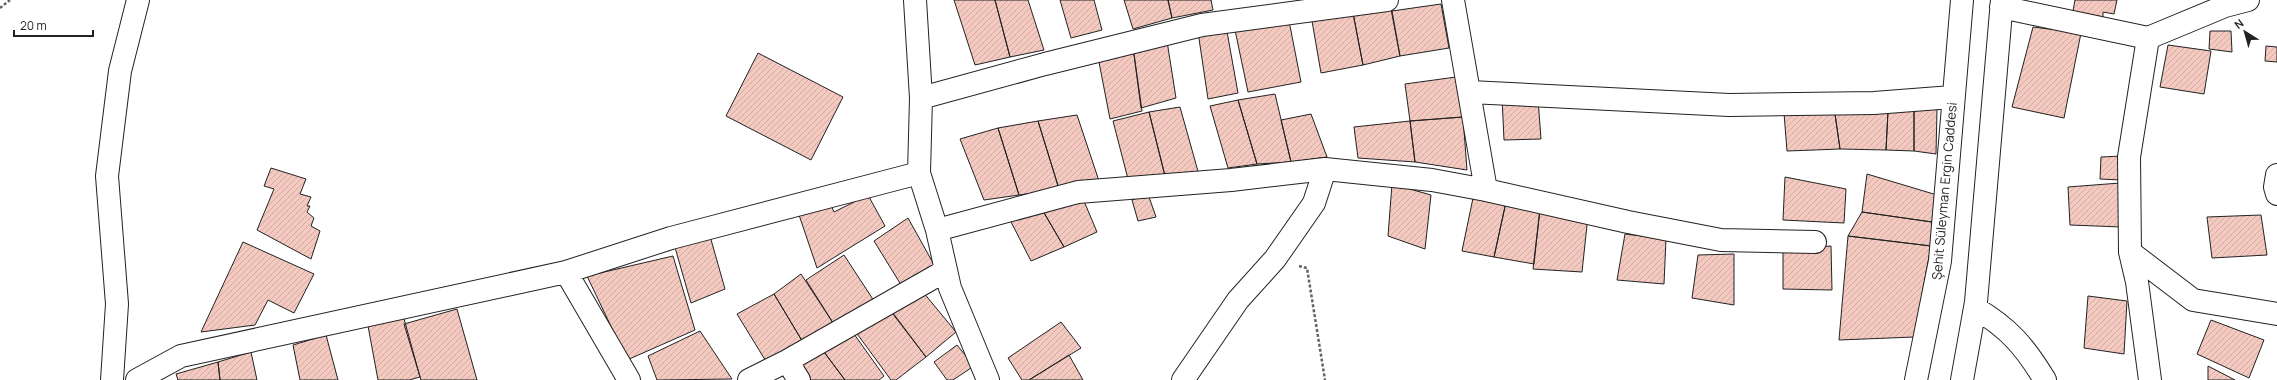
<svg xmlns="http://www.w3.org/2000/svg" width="2277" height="380" font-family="Manrope,sans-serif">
  <defs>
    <pattern id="building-hatch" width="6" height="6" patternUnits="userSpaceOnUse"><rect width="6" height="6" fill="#f3c9c0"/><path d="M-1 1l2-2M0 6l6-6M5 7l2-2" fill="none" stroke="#d0aca5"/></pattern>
  </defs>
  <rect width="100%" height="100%" fill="#fff"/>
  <path fill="url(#building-hatch)" stroke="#222" d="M 954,0 L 995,0 L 1010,57 L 975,65 Z
    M 995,0 L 1028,0 L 1044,50 L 1010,57 Z
    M 1060,0 L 1094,0 L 1102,30 L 1071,38 Z
    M 1124,0 L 1168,0 L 1172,18 L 1133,29 Z
    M 1168,0 L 1211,0 L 1213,10 L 1172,18 Z
    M 2075,0 L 2117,0 L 2114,14 L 2103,12 L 2103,17 L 2073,11 Z
    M 1390,4 L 1400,56 L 1363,65 L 1353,13 Z
    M 1441,4 L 1449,48 L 1400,56 L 1392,11 Z
    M 1353,13 L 1363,65 L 1321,73 L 1312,21 Z
    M 1289,21 L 1301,82 L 1248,92 L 1235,30 Z
    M 1226,26 L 1238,93 L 1208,99 L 1198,32 Z
    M 2033,27 L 2081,33 L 2064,118 L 2012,107 Z
    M 2210,31 L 2231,31 L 2232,52 L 2209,49 Z
    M 1167,41 L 1176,98 L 1141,108 L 1133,47 Z
    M 2168,45 L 2211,51 L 2204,94 L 2160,87 Z
    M 2266,46 L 2277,47 L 2277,62 L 2265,61 Z
    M 1133,47 L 1142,111 L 1110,119 L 1098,57 Z
    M 758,53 L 843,97 L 811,160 L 726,116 Z
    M 1456,77 L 1463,117 L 1410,121 L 1405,84 Z
    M 1275,94 L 1291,162 L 1257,164 L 1238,100 Z
    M 1502,97 L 1538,99 L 1541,139 L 1504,140 Z
    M 1238,100 L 1257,164 L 1228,168 L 1210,106 Z
    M 1180,107 L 1199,175 L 1165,176 L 1149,112 Z
    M 1914,109 L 1914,151 L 1886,150 L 1888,111 Z
    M 1914,109 L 1937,109 L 1936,154 L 1914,151 Z
    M 1888,111 L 1886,150 L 1840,149 L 1835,114 Z
    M 1149,112 L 1165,176 L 1128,179 L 1113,121 Z
    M 1784,113 L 1835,114 L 1840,149 L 1787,151 Z
    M 1311,114 L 1327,157 L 1291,162 L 1281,120 Z
    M 1077,115 L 1101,187 L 1059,189 L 1038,121 Z
    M 1463,117 L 1467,170 L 1415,162 L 1410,121 Z
    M 1038,121 L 1059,189 L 1019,195 L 998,128 Z
    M 1410,121 L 1415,162 L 1358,158 L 1354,127 Z
    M 998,128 L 1019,195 L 984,200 L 960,139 Z
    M 2122,156 L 2121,180 L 2100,179 L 2101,157 Z
    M 271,168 L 306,179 L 300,194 L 311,197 L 307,206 L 310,206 L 307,212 L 314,218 L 311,226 L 320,231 L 311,259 L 257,230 L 274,189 L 264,186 Z
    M 1867,174 L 1937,195 L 1932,222 L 1862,212 Z
    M 1785,177 L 1846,189 L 1844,223 L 1783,220 Z
    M 2120,183 L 2122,227 L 2070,225 L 2068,187 Z
    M 1392,184 L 1431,195 L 1425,249 L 1388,236 Z
    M 1081,194 L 1097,232 L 1064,247 L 1043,211 Z
    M 1148,194 L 1156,217 L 1138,221 L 1132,200 Z
    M 868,195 L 885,226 L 817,268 L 798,212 L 829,201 L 834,212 Z
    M 1473,198 L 1506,202 L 1494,257 L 1462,251 Z
    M 1506,202 L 1540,209 L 1534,264 L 1494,257 Z
    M 1540,209 L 1588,216 L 1582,272 L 1533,269 Z
    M 1043,211 L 1064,247 L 1031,261 L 1009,218 Z
    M 1862,212 L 1932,222 L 1931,246 L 1848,236 Z
    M 2261,215 L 2267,255 L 2212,258 L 2207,217 Z
    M 908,218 L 937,270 L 903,288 L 874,241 Z
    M 1625,234 L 1666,239 L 1664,284 L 1617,280 Z
    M 710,236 L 725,289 L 691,303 L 674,244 Z
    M 1848,236 L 1931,246 L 1914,337 L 1839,340 Z
    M 243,242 L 314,274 L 294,313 L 268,300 L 255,325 L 201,332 Z
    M 1831,246 L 1832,290 L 1783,289 L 1783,249 Z
    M 1734,254 L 1734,305 L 1692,298 L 1698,255 Z
    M 844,255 L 876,304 L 835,326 L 806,280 Z
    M 673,256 L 695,330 L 627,360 L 587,276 Z
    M 801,274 L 835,326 L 804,344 L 774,294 Z
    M 923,292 L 956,332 L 926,357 L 893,313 Z
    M 774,294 L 804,344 L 767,363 L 737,314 Z
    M 2088,296 L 2127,301 L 2124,354 L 2084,348 Z
    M 457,309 L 477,380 L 421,380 L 404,324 Z
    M 889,309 L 926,357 L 896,380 L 891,380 L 855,331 Z
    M 403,315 L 420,377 L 409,380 L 378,380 L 368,326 Z
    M 2211,320 L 2264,340 L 2249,378 L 2197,354 Z
    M 1061,322 L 1081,348 L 1029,380 L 1022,380 L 1008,358 Z
    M 700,331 L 732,379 L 657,380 L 648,356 Z
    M 854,334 L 884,376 L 879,380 L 845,380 L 824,352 Z
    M 326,335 L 338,380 L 300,380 L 293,345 Z
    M 957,345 L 974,366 L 953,380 L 947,380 L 934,362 Z
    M 251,352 L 257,380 L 220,380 L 218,362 Z
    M 824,352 L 845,380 L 810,380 L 800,366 Z
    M 1069,355 L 1083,380 L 1029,380 Z
    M 218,362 L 220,380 L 178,380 L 176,374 Z
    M 2208,366 L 2235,380 L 2208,380 Z"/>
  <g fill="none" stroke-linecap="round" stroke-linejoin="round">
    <defs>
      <path id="minor" d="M 915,0 L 921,98 L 919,173 L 937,230 L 950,288 L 988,380
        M 1453,0 L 1486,190
        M 2001,7 L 2148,38
        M 1470,92 L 1729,105 L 1874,103 L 1952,97
        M 921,98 L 1045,64 L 1202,25 L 1387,0
        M 2277,175 L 2275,187 L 2277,194
        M 937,230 L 1078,192 L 1231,180 L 1325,169 L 1432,180 L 1486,190 L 1628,222 L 1721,240 L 1815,242
        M 2130,252 L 2193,300 L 2277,314
        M 566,272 L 629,380
        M 1975,308 C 2009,328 2025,347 2045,380
        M 787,361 L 799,380
        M 112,380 L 117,304 L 107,176 L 120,71 L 138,0
        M 137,380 L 181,356 L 566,272 L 671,238 L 919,173
        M 749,380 L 787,361 L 945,271
        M 1183,380 L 1238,300 L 1275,259 L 1314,203 L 1325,169
        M 1916,380 L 1940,261 L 1962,0
        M 1962,380 L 1976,302 L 2002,0
        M 2150,380 L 2137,282 L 2130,252 L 2129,157 L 2148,38 L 2225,6 L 2248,0"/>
    </defs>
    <use href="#minor" stroke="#222" stroke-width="24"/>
    <path stroke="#646464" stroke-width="2.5" stroke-dasharray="3 2" stroke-linecap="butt" d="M 0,8 L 10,0
      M 1299,266 L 1307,268 L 1325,380"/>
    <use href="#minor" stroke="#fff" stroke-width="22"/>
  </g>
  <g text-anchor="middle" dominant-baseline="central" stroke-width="3" stroke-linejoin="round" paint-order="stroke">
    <g font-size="13" fill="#222" stroke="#fff">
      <text transform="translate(1944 191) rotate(-85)">Şehit Süleyman Ergin Caddesi</text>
    </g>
  </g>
  <g transform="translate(2245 32) rotate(323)" stroke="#ffffff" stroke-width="3" paint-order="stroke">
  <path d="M0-3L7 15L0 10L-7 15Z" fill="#222222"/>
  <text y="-6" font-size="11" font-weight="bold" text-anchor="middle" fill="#222222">N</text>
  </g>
  <path d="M14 30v6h79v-6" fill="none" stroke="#222222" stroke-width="2"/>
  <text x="20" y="30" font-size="12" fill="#222222" stroke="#ffffff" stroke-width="3" paint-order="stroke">20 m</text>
</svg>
